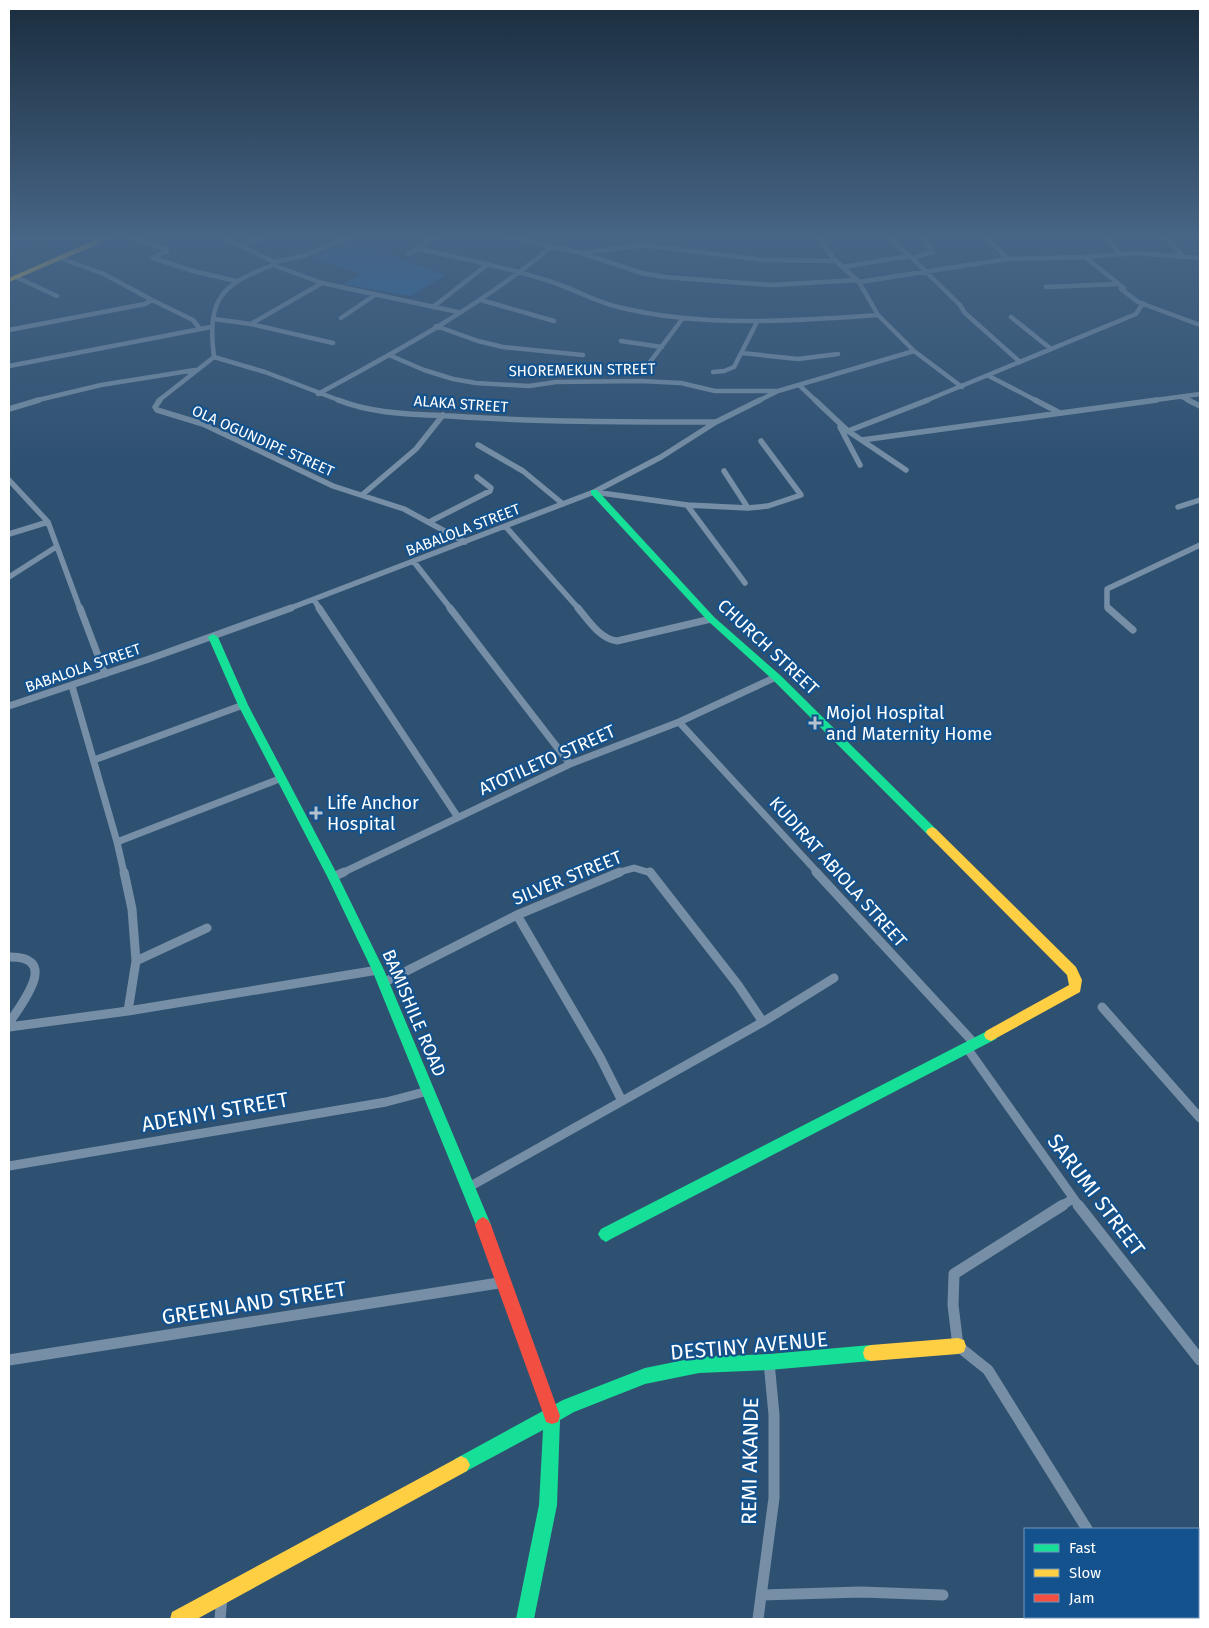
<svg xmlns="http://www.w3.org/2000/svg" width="1209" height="1628" font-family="'Fira Sans',sans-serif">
  <rect width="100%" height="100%" fill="#2f5171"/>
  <path fill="#2668a4" d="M 346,243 L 363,249 L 382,252 L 445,275 L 411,296 L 343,284 L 362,274 L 311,257 Z"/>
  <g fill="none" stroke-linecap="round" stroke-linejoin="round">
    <path stroke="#768fa6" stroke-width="4.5" d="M 127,236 L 166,249 L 167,251 L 153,258 L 193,271 L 236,281
      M 221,236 L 274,262 L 303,256 L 352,236
      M 505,236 L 581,253 L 642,273 L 664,277 L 772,285 L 857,280
      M 816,236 L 836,261 L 859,282 L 878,315 L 914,351 L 962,387
      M 886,236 L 912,258 L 960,305 L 965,313 L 1020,362
      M 986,236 L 1007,259
      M 1104,236 L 1120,254
      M 1164,236 L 1183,256
      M 9,239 L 107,236
      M 241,245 L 268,236
      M 419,249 C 464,259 510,268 555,283 C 576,290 596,302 618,307 C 703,328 792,321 878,315
      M 583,253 L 643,245 L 764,260 L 836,261
      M 409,254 L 437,236
      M 1085,257 L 1124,288
      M 912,258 L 933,252 L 922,236
      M 274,262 L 273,265 L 322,283 L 458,312
      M 842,267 L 910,256
      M 16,277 L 57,296
      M 859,282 L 1007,259 L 1085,257 L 1134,253 L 1200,258
      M 1121,286 L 1121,289 L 1138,302 L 1200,325
      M 1046,287 L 1118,284
      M 152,300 L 193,320 L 200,329
      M 481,300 L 554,321
      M 433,307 L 488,264
      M 1011,317 L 1051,349
      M 341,318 L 375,295
      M 214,319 L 251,324 L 333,343
      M 251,324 L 322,283
      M 436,326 L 478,341 L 503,347 L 583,355
      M 9,330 L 145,304 L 152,300 L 104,274 L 60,258
      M 621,341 L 662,347
      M 742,353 L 798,359 L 838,354
      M 389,355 L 424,370 L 453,379 L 476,383 L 529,386 L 556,382 L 641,381 L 681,383 L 715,391 L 776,391
      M 214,357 L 265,372 L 341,401
      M 214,357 C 207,299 220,285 273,265
      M 9,366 L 211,327
      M 647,366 L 683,318
      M 713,372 L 724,371 L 734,367 L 757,322
      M 989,376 L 1037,401
      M 799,385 L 816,401
      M 318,394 C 399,350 481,306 552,246
      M 1182,397 L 1190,401
      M 34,401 L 101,385 L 195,370
      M 158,401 L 214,357
      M 758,401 L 778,391 L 914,351
      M 925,401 L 1136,314 L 1143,303
      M 1148,401 L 1200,394"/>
    <path stroke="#768fa6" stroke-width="5.5" d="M 160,400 L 155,407 L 157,410 L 203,424 L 333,486 L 404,509 L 465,542
      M 338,400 C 373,414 412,414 450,416 C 538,422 626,422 715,422
      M 815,400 L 848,431 L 906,470
      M 1035,400 L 1060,413
      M 1188,400 L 1200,406
      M 9,409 L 39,400
      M 840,427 L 860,465
      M 848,431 L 928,400
      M 862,440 L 1157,400
      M 478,445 L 523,471 L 563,504
      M 724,471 L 748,508
      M 9,480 L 48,522 L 80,609
      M 594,492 L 687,505 L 748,508 L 768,506 L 801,495 L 761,441
      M 362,495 L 416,449 L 443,415
      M 687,505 L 745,583
      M 1178,507 L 1200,500
      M 431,521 L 490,491 L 491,488 L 477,477
      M 506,527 L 579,609
      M 9,534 L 48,522
      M 414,562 L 451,609
      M 9,577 L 56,547
      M 314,600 L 320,609
      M 288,609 L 594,492 L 661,457 L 716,422 L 760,400
      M 1110,609 L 1107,607 L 1107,589 L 1200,545"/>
    <path stroke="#768fa6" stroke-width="7" d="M 80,608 L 105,674
      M 319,608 L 457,816
      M 450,608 L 570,764
      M 578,608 C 588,620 600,639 617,641 L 711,619
      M 1108,608 L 1133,630
      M 72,686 L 117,842 L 124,873
      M 9,706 L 149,659 L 291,608
      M 679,722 L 818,873
      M 94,760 L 243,705
      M 117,842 L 282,778
      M 342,873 L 570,764 L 679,722 L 776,677
      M 616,873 L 634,868 L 651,873"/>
    <path stroke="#768fa6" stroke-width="9" d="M 124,872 L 132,909 L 136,961 L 128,1011
      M 650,872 L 738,985 L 763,1022
      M 816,872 L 974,1043
      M 333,877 L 344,872
      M 517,915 L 600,1057 L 622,1101
      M 9,957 C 60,956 23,1002 9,1023
      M 136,961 L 207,928
      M 383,983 L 517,915 L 620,872
      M 1102,1007 L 1200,1118
      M 9,1027 L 128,1011 L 378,970
      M 967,1048 L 1079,1206
      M 9,1166 L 386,1102 L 428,1091
      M 469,1187 L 763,1022 L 834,978
      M 1061,1206 L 1073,1199"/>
    <path stroke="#768fa6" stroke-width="11" d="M 1063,1205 L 954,1274 L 953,1305 L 958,1346 L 988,1370 L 1087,1529
      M 1078,1205 L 1200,1360
      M 9,1360 L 505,1282
      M 761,1595 L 861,1592 L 943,1595
      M 1142,1617 L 1144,1619
      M 220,1619 L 222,1596
      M 758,1619 L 774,1498 L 774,1415 L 769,1362"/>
    <path fill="#16e098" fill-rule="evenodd" d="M 591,490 L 597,490 L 714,617 L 780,675 L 936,829 L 938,832 L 936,835 L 928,835 L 772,679 L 708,621 L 591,494 Z
      M 213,634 L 218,637 L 248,705 L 337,874 L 384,970 L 491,1225 L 488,1230 L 483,1233 L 478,1230 L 372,970 L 328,878 L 238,705 L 208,637 Z
      M 991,1029 L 996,1031 L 998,1035 L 996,1039 L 611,1239 L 606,1242 L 601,1239 L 598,1234 L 601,1229 Z
      M 871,1345 L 877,1347 L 879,1353 L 877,1359 L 871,1361 L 769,1370 L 699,1373 L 645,1384 L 574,1412 L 560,1420 L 557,1505 L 534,1619 L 516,1619 L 539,1505 L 543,1430 L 461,1474 L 455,1471 L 452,1465 L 455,1459 L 563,1400 L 645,1368 L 699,1357 L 769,1354 Z"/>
    <path fill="#ffcf43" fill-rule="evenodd" d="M 104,236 L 111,236 L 96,245 L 9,282 L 9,278 Z
      M 932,827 L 936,829 L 1076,967 L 1082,980 L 1080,992 L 991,1041 L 986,1039 L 984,1035 L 986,1031 L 1069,985 L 1067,975 L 928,835 L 926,832 L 928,829 Z
      M 958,1338 L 964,1340 L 966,1346 L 964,1352 L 958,1354 L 871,1361 L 865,1359 L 863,1353 L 865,1347 L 871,1345 Z
      M 461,1456 L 467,1459 L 470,1465 L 467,1471 L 197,1619 L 170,1619 L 172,1612 Z"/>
    <path fill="#f24e42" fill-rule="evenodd" d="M 483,1217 L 488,1220 L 491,1225 L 560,1416 L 558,1422 L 552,1424 L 546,1422 L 544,1416 L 475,1225 L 478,1220 Z"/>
  </g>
  <linearGradient id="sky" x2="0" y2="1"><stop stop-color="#1a2d3e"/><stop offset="0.51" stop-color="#476586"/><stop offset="1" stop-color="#476586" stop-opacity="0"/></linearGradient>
  <rect width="1209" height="464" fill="url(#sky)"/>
  <g fill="#b6c2cd" stroke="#13528d" stroke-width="2">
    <path d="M812.5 715.5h5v5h5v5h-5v5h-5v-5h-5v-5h5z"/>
    <path d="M313.5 805.5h5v5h5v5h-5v5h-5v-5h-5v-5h5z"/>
  </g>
  <g text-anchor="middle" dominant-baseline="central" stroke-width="4.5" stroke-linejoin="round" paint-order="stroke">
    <g font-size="15" fill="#fff" stroke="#13528d">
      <text transform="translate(582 370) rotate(-1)">SHOREMEKUN STREET</text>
      <text transform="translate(461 404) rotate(4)">ALAKA STREET</text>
      <text transform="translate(263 441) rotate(24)">OLA OGUNDIPE STREET</text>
      <text transform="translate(463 530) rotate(-21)">BABALOLA STREET</text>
      <text transform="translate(83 668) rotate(-19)">BABALOLA STREET</text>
    </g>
    <g font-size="18" fill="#fff" stroke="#13528d">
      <text transform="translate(768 647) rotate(43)">CHURCH STREET</text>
      <text transform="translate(547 760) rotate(-24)">ATOTILETO STREET</text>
      <text transform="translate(838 872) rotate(48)">KUDIRAT ABIOLA STREET</text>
      <text transform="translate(567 878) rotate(-22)">SILVER STREET</text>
      <text transform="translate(414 1013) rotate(67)">BAMISHILE ROAD</text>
    </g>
    <g font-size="18" fill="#fff" stroke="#13528d" text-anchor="start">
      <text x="826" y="713">Mojol Hospital<tspan x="826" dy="21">and Maternity Home</tspan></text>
      <text x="327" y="803">Life Anchor<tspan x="327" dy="21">Hospital</tspan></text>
    </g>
    <g font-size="21" fill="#fff" stroke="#13528d">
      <text transform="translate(215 1112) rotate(-10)">ADENIYI STREET</text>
      <text transform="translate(1096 1195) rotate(53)">SARUMI STREET</text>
      <text transform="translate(254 1303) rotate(-9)">GREENLAND STREET</text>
      <text transform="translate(749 1346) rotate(-5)">DESTINY AVENUE</text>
      <text transform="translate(750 1461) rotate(-89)">REMI AKANDE</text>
    </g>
  </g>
  <rect width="1209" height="1628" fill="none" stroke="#ffffff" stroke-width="20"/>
  <rect x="1024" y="1528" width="175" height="90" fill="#13528d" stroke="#7197bb"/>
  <rect x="1034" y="1544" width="25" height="8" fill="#16e098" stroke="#7197bb"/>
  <text x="1069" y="1553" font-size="15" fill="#ffffff">Fast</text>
  <rect x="1034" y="1569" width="25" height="8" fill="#ffcf43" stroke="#7197bb"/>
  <text x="1069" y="1578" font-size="15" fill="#ffffff">Slow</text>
  <rect x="1034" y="1594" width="25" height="8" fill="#f24e42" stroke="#7197bb"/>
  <text x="1069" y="1603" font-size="15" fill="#ffffff">Jam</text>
</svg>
